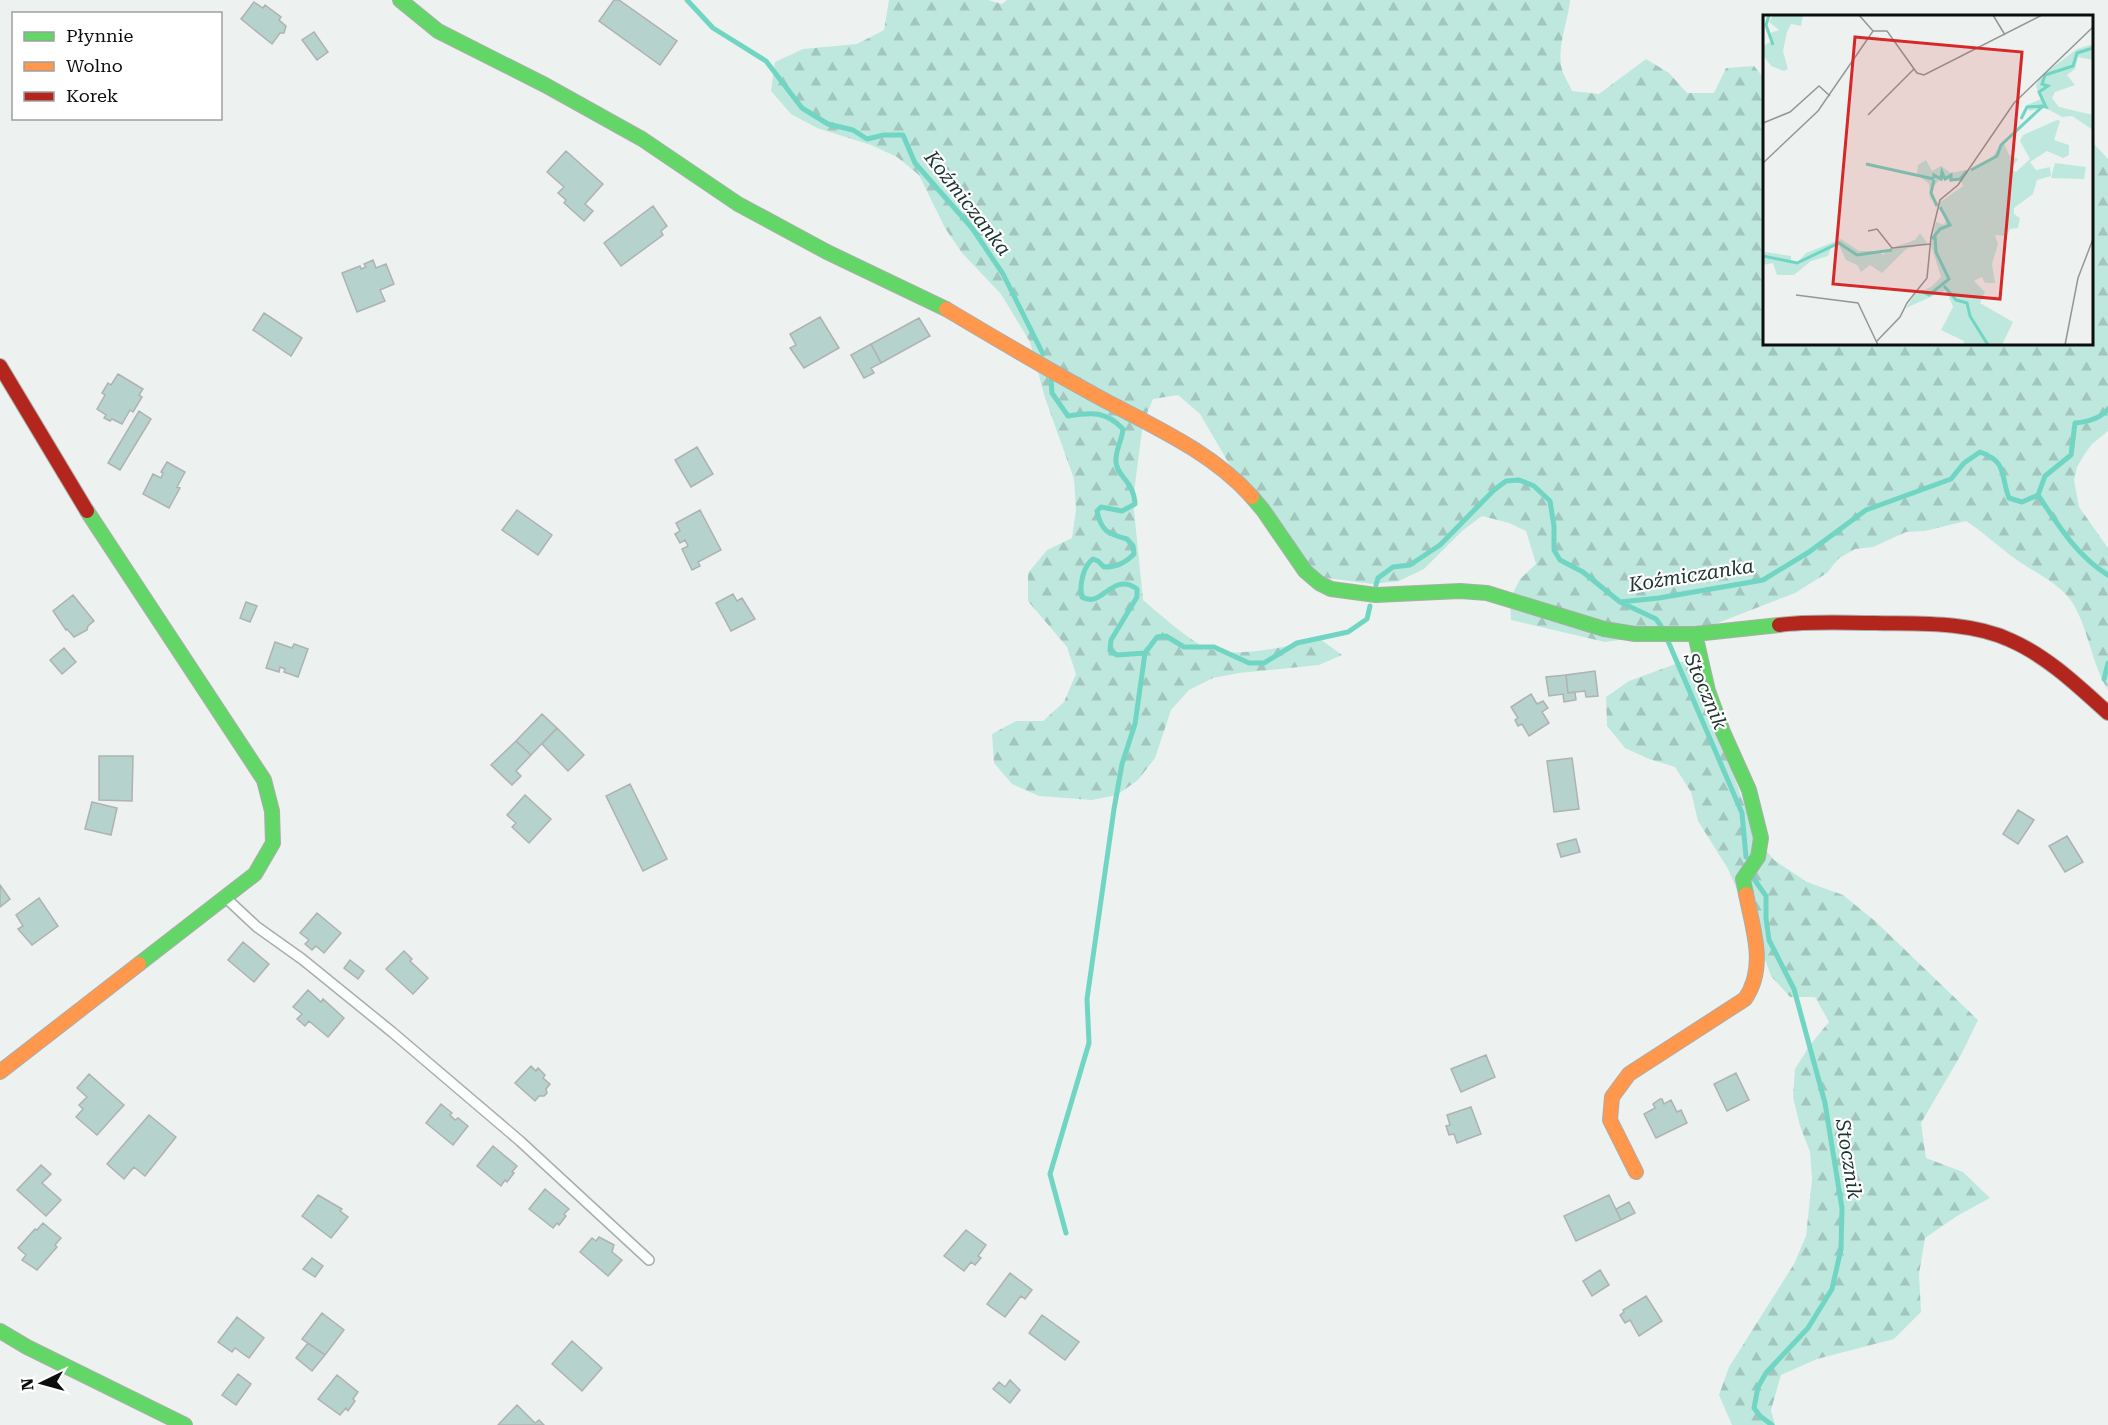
<svg xmlns="http://www.w3.org/2000/svg" width="2108" height="1425" font-family="'Roboto Serif',serif">
  <defs>
    <pattern id="forest-firs" width="22" height="20" patternUnits="userSpaceOnUse" patternTransform="scale(1.5)"><rect width="22" height="20" fill="#bee8de"/><path d="M5 1l3.5 6h-7zM16 11l3.5 6h-7z" fill="#a2c6bd"/></pattern>
  </defs>
  <rect width="100%" height="100%" fill="#edf2f0"/>
  <path fill="url(#forest-firs)" d="M 889,0 L 988,0 L 1002,4 L 1007,0 L 1570,0 C 1568,22 1558,43 1561,65 C 1562,74 1569,83 1572,91 L 1599,94 L 1646,59 L 1669,73 L 1687,93 L 1714,93 L 1726,68 L 1754,66 L 1764,78 L 1764,344 L 2092,344 L 2092,144 L 2094,144 L 2108,159 L 2108,431 L 2092,444 L 2084,455 L 2077,467 L 2074,480 L 2079,507 L 2108,548 L 2108,690 C 2092,664 2089,633 2075,607 C 2063,584 2034,573 2014,558 C 1998,546 1983,532 1966,521 L 1925,531 L 1906,532 L 1873,547 L 1855,549 L 1838,559 L 1827,573 L 1795,593 L 1705,628 L 1605,642 L 1511,620 L 1510,599 L 1520,579 L 1536,564 L 1526,531 L 1509,523 L 1482,516 L 1462,531 L 1424,569 L 1399,581 L 1373,584 L 1319,577 L 1228,462 L 1200,414 L 1178,395 L 1153,399 L 1143,423 L 1133,500 L 1143,600 C 1160,614 1191,643 1210,649 C 1241,659 1289,645 1320,639 L 1342,655 L 1319,665 L 1239,673 L 1213,678 L 1189,690 L 1171,710 L 1155,758 L 1138,780 L 1117,795 L 1092,800 L 1039,796 L 1012,784 L 994,763 L 992,734 L 1016,721 L 1043,721 L 1064,702 L 1076,674 L 1067,647 L 1028,601 L 1028,573 L 1047,550 L 1072,538 L 1076,510 L 1074,479 L 1045,398 L 1030,342 L 1001,294 L 962,253 L 945,228 L 919,175 L 897,157 L 871,145 L 817,128 L 791,114 L 771,91 L 775,62 L 803,49 L 857,44 L 884,30 Z
    M 1692,658 L 1756,838 L 1774,860 L 1807,882 L 1843,895 L 1875,921 L 1978,1020 L 1962,1053 L 1921,1123 L 1926,1158 L 1963,1172 L 1990,1198 L 1957,1216 L 1925,1238 L 1919,1274 L 1921,1312 L 1894,1339 L 1817,1359 L 1781,1375 L 1771,1410 L 1775,1425 L 1732,1425 L 1719,1395 L 1729,1367 L 1794,1264 L 1806,1236 L 1812,1179 L 1810,1152 L 1800,1126 L 1793,1097 L 1795,1069 L 1810,1045 L 1829,1022 L 1815,997 L 1790,997 L 1771,976 L 1751,922 L 1728,869 L 1698,821 L 1691,792 L 1675,767 L 1649,759 L 1625,748 L 1607,726 L 1606,697 L 1629,681 Z"/>
  <g fill="none" stroke-linecap="round" stroke-linejoin="round">
    <path stroke="#70d5c3" stroke-width="5" d="M 687,0 L 713,28 L 766,61 L 802,108 L 828,124 L 853,130 L 867,139 L 884,135 L 903,135 L 915,163 L 972,228 L 1003,274 L 1043,354
      M 1051,379 L 1052,393 L 1068,416 C 1092,412 1106,411 1123,429 C 1122,441 1115,450 1116,462 C 1117,477 1134,481 1135,504 L 1122,511 L 1101,507 L 1097,511 C 1101,531 1108,534 1127,539 L 1133,546 L 1134,554 C 1125,563 1117,567 1104,567 L 1098,561 L 1093,559 C 1083,566 1079,586 1082,597 C 1103,609 1111,571 1137,589 L 1137,597 L 1111,640 L 1110,651 L 1117,655 L 1145,653 L 1157,637 L 1166,636 L 1184,647 L 1214,647 L 1249,663 L 1264,663 L 1297,643 L 1348,632 L 1367,619 L 1370,606
      M 2038,495 C 2058,525 2077,556 2108,575
      M 1376,585 L 1378,578 L 1393,567 L 1410,565 L 1440,545 L 1494,490 L 1506,481 L 1519,480 L 1534,486 L 1550,501 L 1554,526 L 1554,550 L 1560,560 L 1583,572 L 1620,602 L 1656,619 L 1661,626
      M 1620,602 L 1659,598 L 1763,580 L 1809,552 L 1866,510 L 1951,479 L 1964,463 L 1980,452 C 2008,462 2000,475 2009,498 L 2022,502 L 2038,495 L 2045,476 L 2071,455 L 2075,423 C 2087,422 2100,419 2108,409
      M 1668,641 L 1742,813 L 1746,857
      M 2104,679 L 2108,663
      M 1754,879 L 1766,896 L 1766,918 L 1769,940 L 1794,989 L 1825,1103 L 1842,1208 L 1841,1249 L 1832,1289 L 1808,1328 L 1766,1373 L 1758,1387 L 1754,1408 L 1760,1416 L 1772,1425
      M 1066,1233 L 1050,1174 L 1089,1043 L 1087,999 L 1114,809 L 1122,764 L 1135,724 L 1145,653"/>
  </g>
  <path fill="#b5d2cc" stroke="#aeb2b1" stroke-width="1.5" d="M 614,0 L 619,0 L 677,41 L 660,65 L 599,21 Z
    M 254,2 L 263,8 L 265,5 L 281,17 L 279,20 L 286,26 L 284,33 L 280,33 L 272,44 L 241,19 Z
    M 314,32 L 328,52 L 317,60 L 302,40 Z
    M 566,151 L 603,184 L 585,204 L 593,211 L 584,221 L 564,203 L 566,200 L 558,193 L 564,187 L 547,172 Z
    M 653,206 L 667,226 L 661,231 L 663,235 L 621,266 L 604,243 Z
    M 373,260 L 376,268 L 386,264 L 394,284 L 380,290 L 385,301 L 357,312 L 342,273 L 360,266 L 361,269 L 366,267 L 364,264 Z
    M 264,313 L 302,338 L 291,356 L 253,330 Z
    M 820,317 L 839,348 L 804,368 L 790,348 L 796,345 L 790,334 Z
    M 919,318 L 930,336 L 881,363 L 871,344 Z
    M 871,344 L 881,363 L 871,368 L 874,373 L 864,378 L 851,355 Z
    M 118,374 L 143,389 L 139,395 L 142,397 L 133,412 L 130,410 L 122,424 L 112,419 L 110,421 L 104,418 L 106,415 L 97,409 L 105,395 L 102,393 L 108,383 L 111,385 Z
    M 139,411 L 151,419 L 120,470 L 108,463 Z
    M 697,447 L 713,474 L 691,487 L 675,460 Z
    M 167,462 L 185,472 L 177,487 L 180,488 L 169,508 L 143,494 L 153,474 L 161,478 L 163,473 L 161,472 Z
    M 517,510 L 552,535 L 538,555 L 502,530 Z
    M 700,510 L 721,550 L 698,562 L 700,566 L 692,570 L 682,549 L 688,546 L 685,540 L 680,543 L 675,534 L 680,531 L 676,523 Z
    M 733,594 L 737,601 L 742,598 L 755,619 L 731,631 L 716,603 Z
    M 73,595 L 94,621 L 88,626 L 87,630 L 74,637 L 67,629 L 66,630 L 53,611 Z
    M 246,602 L 257,606 L 250,622 L 240,618 Z
    M 275,642 L 292,648 L 294,644 L 308,649 L 298,677 L 284,672 L 285,669 L 280,667 L 279,672 L 266,668 Z
    M 64,648 L 76,662 L 62,674 L 50,660 Z
    M 1595,671 L 1598,696 L 1586,697 L 1585,691 L 1568,693 L 1566,675 Z
    M 1566,675 L 1568,693 L 1575,692 L 1576,700 L 1564,702 L 1563,694 L 1549,696 L 1546,677 Z
    M 1531,694 L 1537,704 L 1543,701 L 1548,708 L 1542,712 L 1549,723 L 1529,736 L 1522,724 L 1518,726 L 1515,720 L 1518,718 L 1511,707 Z
    M 542,714 L 557,728 L 531,755 L 516,741 Z
    M 557,728 L 584,755 L 568,771 L 542,744 Z
    M 516,741 L 531,755 L 516,771 L 521,776 L 512,785 L 491,765 Z
    M 99,756 L 133,756 L 132,801 L 99,800 Z
    M 1572,758 L 1579,809 L 1554,812 L 1547,761 Z
    M 630,784 L 667,859 L 643,871 L 606,796 Z
    M 525,795 L 551,819 L 529,843 L 512,827 L 516,823 L 507,815 Z
    M 92,802 L 117,808 L 111,835 L 85,829 Z
    M 2018,810 L 2034,820 L 2018,844 L 2003,834 Z
    M 2067,836 L 2083,862 L 2065,872 L 2049,846 Z
    M 1576,839 L 1580,852 L 1561,857 L 1557,844 Z
    M 0,885 L 10,899 L 0,907 Z
    M 39,898 L 58,926 L 32,945 L 18,929 L 23,926 L 16,915 Z
    M 317,913 L 341,933 L 324,953 L 316,946 L 312,950 L 305,944 L 309,940 L 300,933 Z
    M 243,942 L 269,964 L 254,982 L 228,960 Z
    M 404,951 L 412,959 L 410,961 L 428,978 L 413,994 L 386,969 Z
    M 350,960 L 364,971 L 358,979 L 344,968 Z
    M 308,990 L 321,1002 L 323,999 L 344,1018 L 328,1037 L 309,1021 L 305,1026 L 297,1019 L 302,1014 L 293,1007 Z
    M 1486,1055 L 1495,1077 L 1461,1092 L 1451,1069 Z
    M 531,1066 L 536,1071 L 538,1068 L 545,1075 L 543,1078 L 550,1084 L 546,1089 L 547,1093 L 544,1096 L 539,1096 L 535,1101 L 515,1083 Z
    M 1736,1073 L 1749,1100 L 1727,1111 L 1714,1084 Z
    M 89,1074 L 124,1105 L 97,1135 L 76,1117 L 83,1109 L 79,1105 L 87,1097 L 77,1088 Z
    M 1660,1099 L 1662,1099 L 1664,1104 L 1671,1100 L 1677,1112 L 1681,1110 L 1687,1123 L 1656,1138 L 1644,1114 L 1655,1108 L 1653,1104 Z
    M 441,1104 L 452,1113 L 450,1115 L 455,1120 L 458,1118 L 468,1126 L 453,1145 L 426,1123 Z
    M 1471,1107 L 1481,1134 L 1457,1143 L 1454,1134 L 1449,1135 L 1446,1126 L 1450,1125 L 1447,1115 Z
    M 149,1115 L 176,1137 L 145,1176 L 134,1167 L 124,1179 L 107,1164 Z
    M 493,1146 L 517,1166 L 512,1172 L 514,1173 L 507,1182 L 505,1180 L 501,1186 L 477,1166 Z
    M 41,1165 L 51,1174 L 42,1183 L 61,1200 L 46,1216 L 17,1190 Z
    M 545,1189 L 569,1209 L 564,1214 L 566,1216 L 559,1225 L 557,1223 L 553,1228 L 529,1209 Z
    M 318,1195 L 342,1209 L 340,1211 L 348,1217 L 331,1238 L 302,1216 Z
    M 1609,1195 L 1621,1220 L 1576,1241 L 1564,1216 Z
    M 1629,1202 L 1635,1213 L 1621,1220 L 1616,1209 Z
    M 43,1223 L 61,1238 L 55,1245 L 57,1247 L 37,1270 L 22,1260 L 26,1255 L 18,1248 L 35,1229 L 37,1230 Z
    M 966,1230 L 986,1245 L 978,1256 L 981,1258 L 975,1265 L 971,1262 L 964,1271 L 944,1256 Z
    M 599,1237 L 614,1245 L 612,1252 L 622,1260 L 608,1276 L 580,1252 L 592,1238 L 596,1241 Z
    M 312,1258 L 323,1266 L 315,1277 L 303,1269 Z
    M 1600,1270 L 1609,1285 L 1592,1296 L 1583,1281 Z
    M 1010,1273 L 1032,1290 L 1025,1299 L 1021,1296 L 1005,1317 L 987,1304 Z
    M 1646,1296 L 1662,1321 L 1639,1336 L 1630,1320 L 1625,1323 L 1620,1315 L 1624,1312 L 1623,1310 Z
    M 322,1313 L 344,1330 L 325,1355 L 302,1339 Z
    M 1042,1315 L 1079,1342 L 1065,1360 L 1029,1333 Z
    M 237,1317 L 264,1338 L 249,1358 L 235,1348 L 232,1352 L 218,1342 Z
    M 572,1341 L 602,1368 L 582,1391 L 552,1364 Z
    M 308,1343 L 325,1355 L 312,1371 L 296,1358 Z
    M 238,1374 L 251,1384 L 236,1405 L 222,1395 Z
    M 337,1375 L 358,1392 L 353,1399 L 355,1401 L 348,1411 L 346,1408 L 340,1415 L 318,1399 Z
    M 1010,1380 L 1020,1390 L 1010,1403 L 993,1389 L 999,1382 L 1005,1387 Z
    M 517,1405 L 535,1423 L 539,1420 L 544,1425 L 498,1425 Z"/>
  <g fill="none" stroke-linecap="round" stroke-linejoin="round">
    <defs>
      <path id="lane" d="M 227,899 L 257,927 L 302,959 L 392,1032 L 520,1141 L 649,1260"/>
      <path id="fast" d="M 400,0 L 438,31 L 545,85 L 642,139 L 738,204 L 827,252 L 946,309
        M 1252,497 L 1263,510 L 1305,571 L 1319,583 L 1331,589 L 1376,595 L 1460,591 L 1487,593 L 1604,629 L 1635,634 L 1695,634 L 1779,625
        M 87,511 L 264,780 L 272,811 L 273,843 L 255,874 L 139,964
        M 1695,634 L 1708,691 L 1723,732 L 1749,790 L 1761,838 L 1758,857 L 1743,879 L 1746,894
        M 0,1331 L 27,1347 L 185,1425"/>
      <path id="slow" d="M 946,309 C 998,340 1050,371 1104,400 C 1155,427 1213,453 1252,497
        M 0,1072 L 139,964
        M 1636,1172 L 1610,1120 L 1612,1097 L 1629,1074 L 1745,999 C 1767,967 1753,930 1746,894"/>
      <path id="jam" d="M 0,366 L 87,511
        M 1779,625 C 1811,621 1843,623 1875,623 C 1918,624 1969,621 2010,640 C 2047,656 2078,686 2108,713"/>
    </defs>
    <use href="#lane" stroke="#aaadac" stroke-width="12"/>
    <use href="#fast" stroke="#aaadac" stroke-width="16"/>
    <use href="#slow" stroke="#aaadac" stroke-width="16"/>
    <use href="#jam" stroke="#aaadac" stroke-width="16"/>
    <use href="#lane" stroke="#fcfdfd" stroke-width="9"/>
    <use href="#fast" stroke="#63d668" stroke-width="14"/>
    <use href="#slow" stroke="#ff974d" stroke-width="14"/>
    <use href="#jam" stroke="#b3261e" stroke-width="14"/>
  </g>
  <g text-anchor="middle" dominant-baseline="central" stroke-width="4.5" stroke-linejoin="round" paint-order="stroke">
    <g font-size="20" font-style="italic" fill="#1d342f" stroke="#fff">
      <text transform="translate(968 203) rotate(52)">Koźmiczanka</text>
      <text transform="translate(1691 575) rotate(-9)">Koźmiczanka</text>
      <text transform="translate(1706 691) rotate(67)">Stocznik</text>
      <text transform="translate(1849 1159) rotate(81)">Stocznik</text>
    </g>
  </g>
  <g transform="translate(1763 15)">
    <rect width="330" height="330" fill="#edf2f0"/>
    <path d="M 10,0 L 40,0 L 38,11 L 28,9 L 24,17 L 20,36 L 25,54 L 21,56 L 8,51 L 0,40 L 0,31 L 9,26 L 7,18 L 16,15 L 6,7 ZM 330,29 L 330,45 L 315,42 L 312,54 L 304,60 L 312,70 L 292,77 L 289,83 L 296,92 L 330,100 L 330,115 L 309,101 L 299,102 L 283,93 L 266,96 L 264,90 L 278,84 L 273,71 L 277,62 L 314,34 ZM 294,105 L 297,106 L 291,125 L 306,130 L 306,140 L 300,143 L 284,136 L 267,147 L 273,155 L 287,152 L 288,161 L 274,165 L 270,179 L 251,193 L 251,199 L 257,203 L 255,213 L 247,214 L 244,221 L 232,220 L 235,229 L 229,249 L 232,268 L 222,268 L 219,262 L 211,266 L 222,277 L 217,288 L 250,307 L 239,330 L 201,330 L 201,326 L 178,315 L 190,292 L 183,275 L 143,293 L 153,278 L 168,272 L 178,262 L 168,230 L 173,207 L 181,210 L 183,205 L 176,188 L 200,171 L 198,166 L 177,164 L 170,172 L 168,187 L 166,169 L 154,159 L 155,150 L 163,145 L 169,156 L 178,151 L 188,158 L 208,154 L 229,143 L 240,126 L 246,140 L 255,144 L 248,154 L 253,157 L 267,144 L 257,126 L 260,120 ZM 157,218 L 164,228 L 143,234 L 119,258 L 107,250 L 98,257 L 94,250 L 83,245 L 76,230 L 68,233 L 65,241 L 48,246 L 31,260 L 14,260 L 10,248 L 0,250 L 2,237 L 28,241 L 28,247 L 34,248 L 43,238 L 78,224 L 96,236 L 115,236 L 120,240 L 126,234 L 152,225 Z" fill="#bee8de"/>
    <path d="M 292,148 L 323,152 L 321,164 L 288,163 Z" fill="#bee8de"/>
    <path fill="none" stroke="#70d5c3" stroke-width="3" d="M 6,0 L 3,10 L 10,30M 280,91 L 283,92 L 276,77 L 285,71 L 279,69 L 282,60 L 310,51 L 314,38 L 330,33M 258,104 L 264,92 L 280,91M 103,149 L 171,164M 208,155 L 234,141 L 238,130 L 280,91M 171,163 L 171,160 L 178,164 L 179,157 L 182,164 L 188,160 L 188,165 L 197,164 L 204,156M 171,165 L 168,178 L 174,191M 169,224 L 177,214 L 187,210 L 177,192M 0,241 L 34,248 L 76,228 L 94,240 L 129,235M 181,271 L 193,285 L 204,288 L 207,301 L 225,330M 158,276 L 166,280 L 186,264 L 173,237 L 172,220"/>
    <path fill="none" stroke="#939796" stroke-width="1.5" d="M 96,0 L 110,16M 230,0 L 242,20M 105,100 L 151,54M 0,108 L 27,97 L 56,71 L 67,81M 0,148 L 55,96 L 110,16 L 124,16 L 154,58 L 161,60 L 279,0M 105,216 L 114,214 L 129,233 L 167,229M 33,280 L 95,288 L 115,330M 113,327 L 137,302 L 144,288 L 164,263 L 168,222 L 177,185 L 195,170 L 251,88 L 330,12M 302,330 L 315,263 L 330,224"/>
    <path fill="#d62828" fill-opacity="0.15" stroke="#d62828" stroke-width="3" d="M 92,22 L 259,37 L 237,284 L 70,269 Z"/>
    <rect width="330" height="330" fill="none" stroke="#0c0e0e" stroke-width="3"/>
  </g>
  <rect x="12" y="12" width="210" height="108" fill="#ffffff" stroke="#9e9f9f" stroke-width="1.5"/>
  <rect x="24" y="32" width="30" height="9" fill="#63d668" stroke="#9e9f9f" stroke-width="1.5"/>
  <text x="66" y="42" font-size="18" fill="#0c0e0e">Płynnie</text>
  <rect x="24" y="62" width="30" height="9" fill="#ff974d" stroke="#9e9f9f" stroke-width="1.5"/>
  <text x="66" y="72" font-size="18" fill="#0c0e0e">Wolno</text>
  <rect x="24" y="92" width="30" height="9" fill="#b3261e" stroke="#9e9f9f" stroke-width="1.5"/>
  <text x="66" y="102" font-size="18" fill="#0c0e0e">Korek</text>
  <g transform="translate(42 1383) rotate(265)" stroke="#ffffff" stroke-width="4.5" paint-order="stroke">
  <path d="M0-4.5L10 22L0 15L-10 22Z" fill="#0c0e0e"/>
  <text y="-9" font-size="16" font-weight="bold" text-anchor="middle" fill="#0c0e0e">N</text>
  </g>
</svg>
